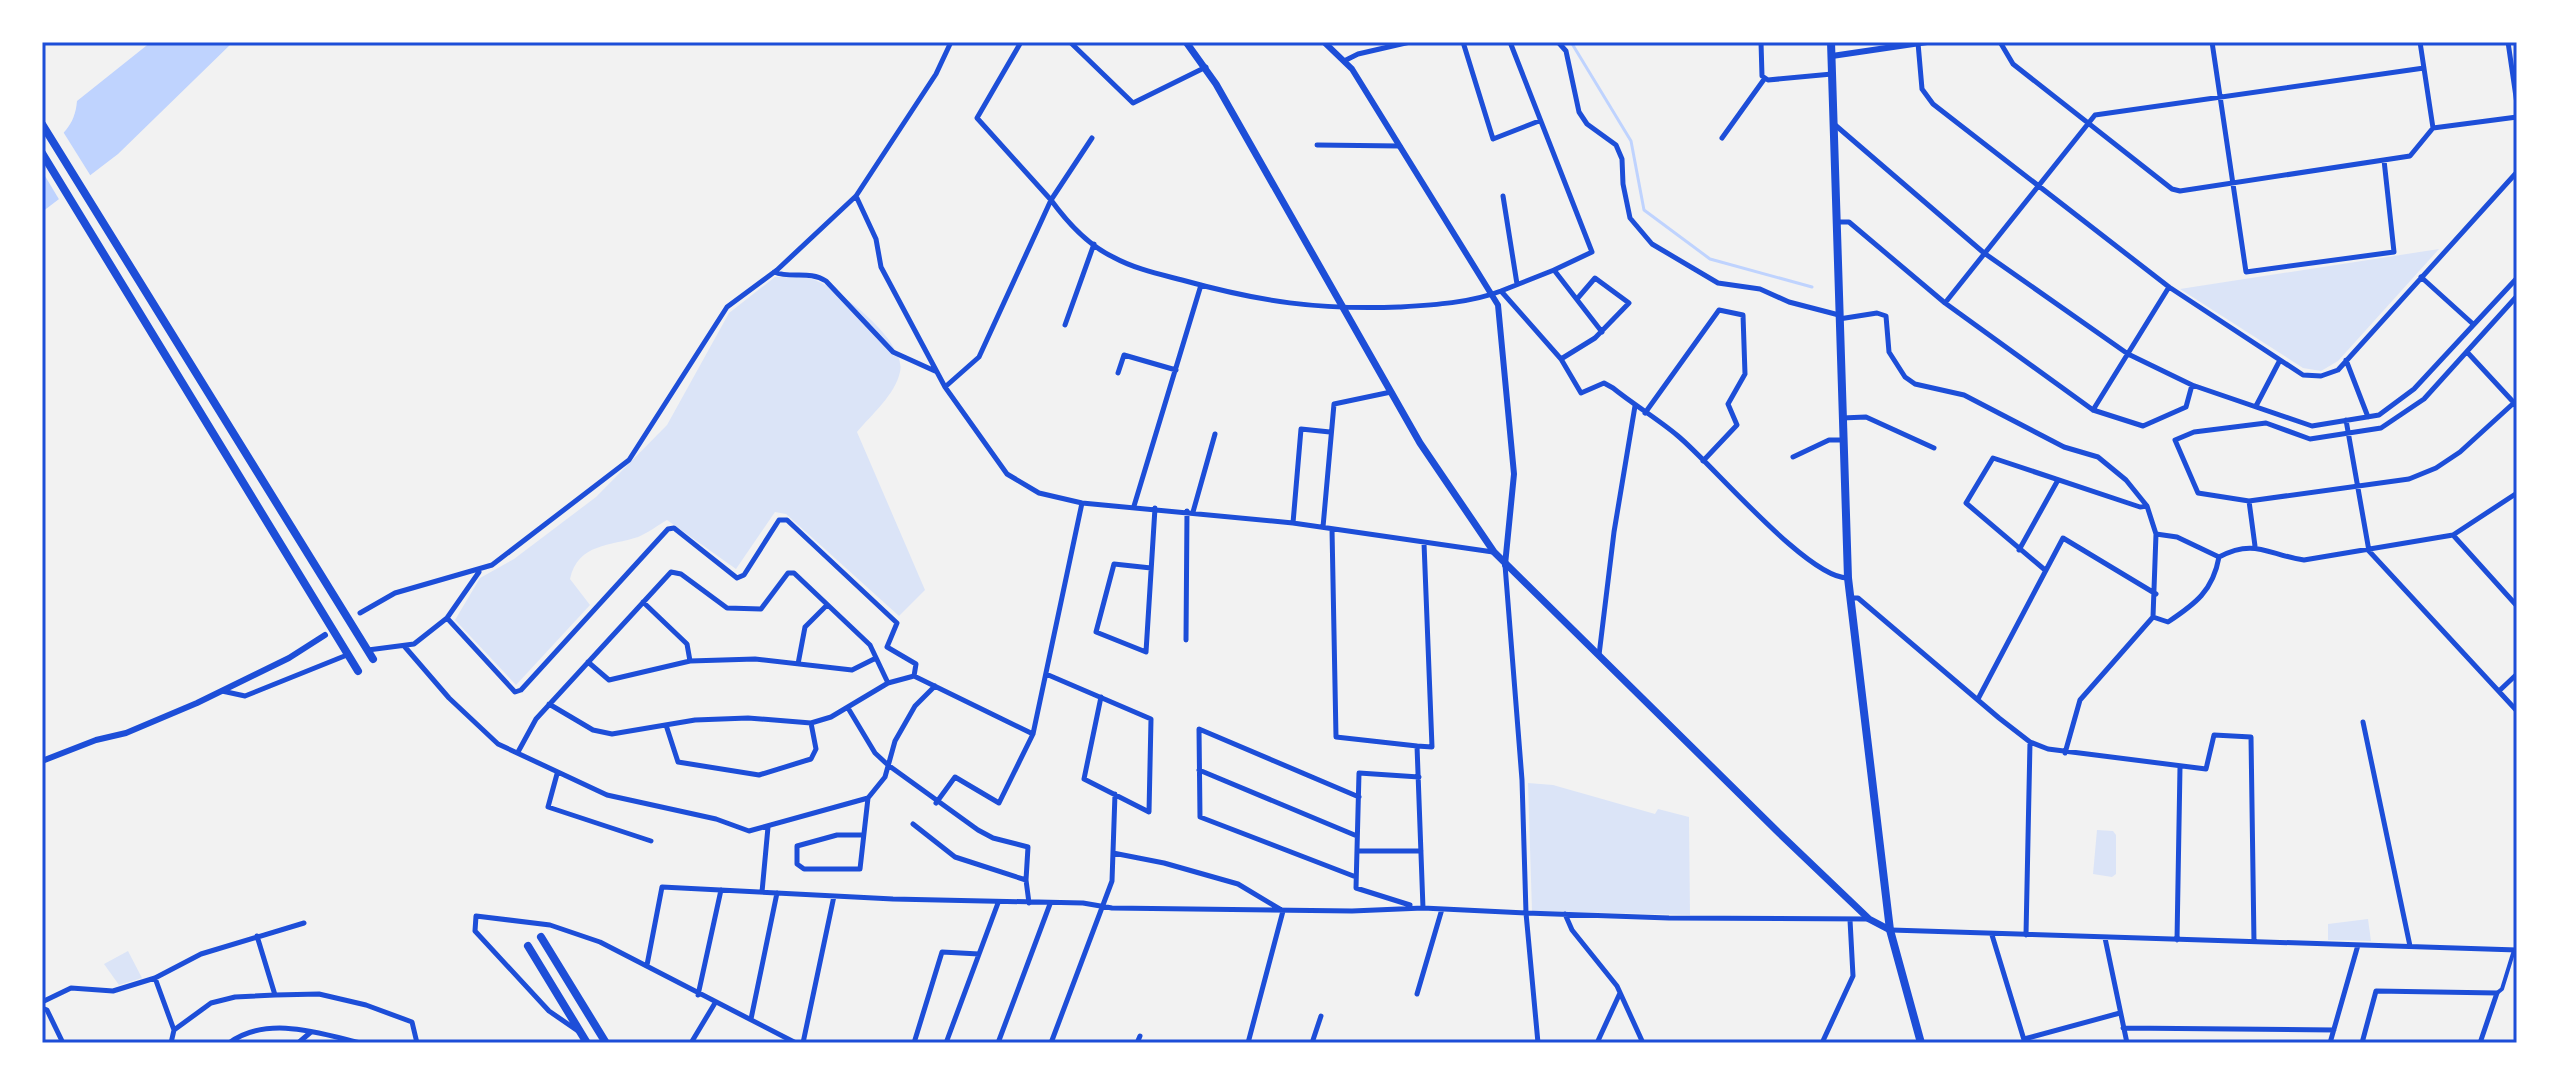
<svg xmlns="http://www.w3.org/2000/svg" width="2559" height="1085" font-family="Barlow,sans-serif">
  <rect width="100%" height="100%" fill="#f2f2f2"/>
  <path fill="#dbe4f7" d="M 2439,249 L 2338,361 L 2321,371 L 2303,368 L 2180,289 Z
    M 775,277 C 786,277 801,275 812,279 C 838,287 908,343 900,372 C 895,395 871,415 857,432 L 925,590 L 899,616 L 786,514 L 775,512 L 736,569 L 667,520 C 658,525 648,533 638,537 C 611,546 578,543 570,579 L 590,605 L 516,685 L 455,620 L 480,578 L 514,559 L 596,497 L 667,425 L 729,313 Z
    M 1528,783 L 1553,785 L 1655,814 L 1658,809 L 1689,817 L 1690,915 L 1532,911 Z
    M 2097,830 L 2113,831 L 2116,835 L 2116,874 L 2112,877 L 2093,874 Z
    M 2368,919 L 2371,941 L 2328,940 L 2328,924 Z
    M 128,951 L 142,978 L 119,985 L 104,964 Z"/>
  <path fill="#bfd3fe" d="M 151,42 L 233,42 L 118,154 L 42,212 L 42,151 C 62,136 75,126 77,101 Z"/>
  <path fill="#f2f2f2" d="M 62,130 L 92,178 L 60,201 L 42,171 L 42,146 Z"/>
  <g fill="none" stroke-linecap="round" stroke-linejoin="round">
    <path stroke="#bfd3fe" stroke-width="3" d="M 1571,42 L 1631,141 L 1644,210 L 1710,259 L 1812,287"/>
    <path stroke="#1d4ed8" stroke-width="4" d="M 2497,993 L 2502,989 L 2514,950"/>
    <path stroke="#1d4ed8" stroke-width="5" d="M 1021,42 L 977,118 L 1051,200 L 1092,138
      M 1070,42 L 1133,103 L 1206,67
      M 1463,42 L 1493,139 L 1539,121
      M 1510,42 L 1592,252 L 1554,270
      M 1558,42 L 1566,51 L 1579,112 L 1587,124 L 1616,145 L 1622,159 L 1623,184 L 1630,218 L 1652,244 L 1718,283 L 1760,289 L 1789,302 L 1839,315
      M 1761,42 L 1762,76 L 1768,80 L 1832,74
      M 2000,42 L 2013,64 L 2172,189 L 2180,191 L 2410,156 L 2433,128 L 2420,42
      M 2212,42 L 2246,272 L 2394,252 L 2384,160
      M 2508,42 L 2517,104
      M 1918,43 L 1922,89 L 1933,104 L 2169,287 L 2303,375 L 2321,376 L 2338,370 L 2517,172
      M 1344,61 L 1358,54 L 1410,42
      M 1834,124 L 1984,253 L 2128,354 L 2192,385 L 2312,426 L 2379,415 L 2414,389 L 2517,278
      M 2433,128 L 2517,117
      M 1722,138 L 1765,78
      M 1317,145 L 1400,146
      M 856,196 L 876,239 L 881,267 L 945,387 L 1007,474 L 1039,493 L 1082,503 L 1293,523 L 1493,552
      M 1503,196 L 1517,284
      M 1837,222 L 1849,222 L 1945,303 L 2093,410 L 2143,426 L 2186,407 L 2192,385
      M 774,272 C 792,279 809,270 826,281 L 893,352 L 935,371
      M 2421,277 L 2473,324
      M 1501,291 L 1554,270 L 1602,332
      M 2517,296 L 2424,399 L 2381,428 L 2310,439 L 2266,423 L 2194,432 L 2175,440 L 2198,493 L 2249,501 L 2409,479 L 2436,468 L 2460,452 L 2517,400
      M 1945,303 L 2095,115 L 2424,68
      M 1839,319 L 1877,313 L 1886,316 L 1889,352 L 1905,377 L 1915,384 L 1964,395 L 2064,447 L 2098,457 L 2126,480 L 2147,506 L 2156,534 L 2153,617 L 2080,700 L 2065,753
      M 1065,325 L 1094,244
      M 2468,353 L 2517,406
      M 1561,359 L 1595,338 L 1629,303 L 1595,278 L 1577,299
      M 2346,360 L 2368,417
      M 1118,373 L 1124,355 L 1176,370
      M 945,387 L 979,357 L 1051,200 C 1067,222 1088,245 1113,257 C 1135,269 1159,274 1182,280 C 1261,302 1318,310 1399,307 C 1433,305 1470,303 1501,291 L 1561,359 L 1581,393 L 1604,383 L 1613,388 C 1634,405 1658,419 1678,436 C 1712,464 1808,579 1848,578
      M 2256,406 L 2280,360
      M 2093,410 L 2169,287
      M 1645,413 L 1719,310 L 1743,315 L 1745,374 L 1728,404 L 1737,425 L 1703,461
      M 1842,418 L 1866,417 L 1934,448
      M 2346,420 L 2369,551 L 2517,711
      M 1793,457 L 1829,440 L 1842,440
      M 2249,501 L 2255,546
      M 1134,506 L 1201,285
      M 1193,512 L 1215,434
      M 1293,523 L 1301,429 L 1330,432
      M 1323,527 L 1334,404 L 1391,392
      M 1332,529 L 1336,737 L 1417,746
      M 2453,535 L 2517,606
      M 1424,543 L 1432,747 L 1417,746 L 1423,908 L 1526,913 L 1538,1043
      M 2019,550 L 2058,480
      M 2219,557 C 2255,538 2268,555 2304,560 L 2453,535 L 2517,493
      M 1505,565 L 1522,780 L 1526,913 L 1669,918 L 1869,919
      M 1151,568 L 1114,564 L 1096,632 L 1146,652 L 1155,508
      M 2045,570 L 1966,503 L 1993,458 L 2140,507 L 2147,506
      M 1850,598 L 1858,598 L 1999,718 L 2030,742 L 2048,749 L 2206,769 L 2214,735 L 2251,737 L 2254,942
      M 643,602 L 687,644 L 690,661
      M 360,613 L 395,593 L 492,565 L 629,460 L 727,307 L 777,270 L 856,196 L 936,74 L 951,42
      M 2153,617 L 2168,622 C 2195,604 2213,591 2219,557 L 2177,537 L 2156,534
      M 447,618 L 515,692 L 521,690 L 668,529 L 674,528 L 737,578 L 744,575 L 779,520 L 787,520 L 897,623 L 887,647 L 916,664 L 914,676
      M 1186,640 L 1187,511
      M 405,647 L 449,698 L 498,744 L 607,795 L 716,819 L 749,831 L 868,798 L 885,777 L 895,741 L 915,706 L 935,686
      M 368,650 L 414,644 L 447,618 L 479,572
      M 1599,655 L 1614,532 L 1635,406
      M 588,662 L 609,680 L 690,661 L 755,659 L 852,670 L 876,658
      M 798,664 L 805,627 L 827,605
      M 1046,674 L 1151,719 L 1149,812 L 1084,779 L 1101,697
      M 222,691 L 245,696 L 347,655
      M 2499,691 L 2517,674
      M 1978,699 L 2063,538 L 2156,594
      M 549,704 L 593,730 L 612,734 L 695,720 L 748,718 L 811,723 L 831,717 L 888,683 L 914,676 L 1033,734
      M 848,708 L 875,753 L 888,765 L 978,830 L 993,838 L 1028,847 L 1026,880 L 1029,903
      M 2363,722 L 2410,946
      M 666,725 L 678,762 L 759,775 L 811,759 L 816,749 L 811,723
      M 518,752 L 536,719 L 671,572 L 681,574 L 727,608 L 761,609 L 788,573 L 794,573 L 870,645 L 888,683
      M 1199,770 L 1357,836
      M 557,774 L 548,807 L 651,841
      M 936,803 L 955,777 L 999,803 L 1033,734 L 1082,503
      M 913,824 L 955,857 L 1026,880
      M 862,835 L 837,835 L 797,846 L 797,864 L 804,869 L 860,869 L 868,798
      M 1357,851 L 1421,851
      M 1113,853 L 1164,863 L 1238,884 L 1283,911 L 1248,1043
      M 1356,877 L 1200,817 L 1199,729 L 1359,797
      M 762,892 L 768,827
      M 1410,905 L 1356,888 L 1359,773 L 1419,777
      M 1565,914 L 1572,930 L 1617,986 L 1643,1043
      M 1891,930 L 2517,950
      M 1992,935 L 2025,1043
      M 2026,935 L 2030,742
      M 257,936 L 275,995
      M 2105,938 L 2127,1043
      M 2177,940 L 2180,767
      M 647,965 L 662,887 L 893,899 L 1083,903 L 1112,908 L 1352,911 L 1423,908
      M 155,978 L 174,1030 L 171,1043
      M 1417,994 L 1442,909
      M 698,995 L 721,890
      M 42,1002 L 71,988 L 113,991 L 155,978 L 201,954 L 304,923
      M 42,1008 L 47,1010 L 63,1043
      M 751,1019 L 777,893
      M 2123,1028 L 2334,1030
      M 174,1030 L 211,1003 L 235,997 L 275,995 L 319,994 L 366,1005 L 412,1022 L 417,1043
      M 578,1031 L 549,1011 L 475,931 L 476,916 L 550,925 L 600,942 L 796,1043
      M 2024,1039 L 2120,1013
      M 229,1043 C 267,1015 319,1033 361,1043
      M 298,1043 L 311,1032
      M 691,1043 L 715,1003
      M 803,1043 L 834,896
      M 914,1043 L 942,952 L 979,954
      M 946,1043 L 998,903
      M 998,1043 L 1050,904
      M 1051,1043 L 1112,881 L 1115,794
      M 1137,1043 L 1140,1036
      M 1312,1043 L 1321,1016
      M 1597,1043 L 1620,993
      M 1822,1043 L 1853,976 L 1850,920
      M 2330,1043 L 2358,945
      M 2362,1043 L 2376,991 L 2497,993 L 2480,1043"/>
    <path stroke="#1d4ed8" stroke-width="6" d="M 1324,42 L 1352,69 L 1498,305 L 1514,474 L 1505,565
      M 1832,56 L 1927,42
      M 42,761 L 96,740 L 126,733 L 197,703 L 289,658 L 325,635"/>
    <path stroke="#1d4ed8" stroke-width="7" d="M 1186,42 L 1216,84 L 1420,443 L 1494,552 L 1779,833 L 1869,919 L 1890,930"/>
    <path stroke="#1d4ed8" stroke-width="8" d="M 1831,42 L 1848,578 L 1890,930 L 1921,1043"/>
    <path stroke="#1d4ed8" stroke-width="8" d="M 42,124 L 373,659
      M 42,153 L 358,671
      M 541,937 L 606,1043
      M 528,946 L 587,1043"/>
  </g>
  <rect width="2559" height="1085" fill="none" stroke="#ffffff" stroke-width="88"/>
  <rect x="44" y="44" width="2471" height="997" fill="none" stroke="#1d4ed8" stroke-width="3"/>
</svg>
